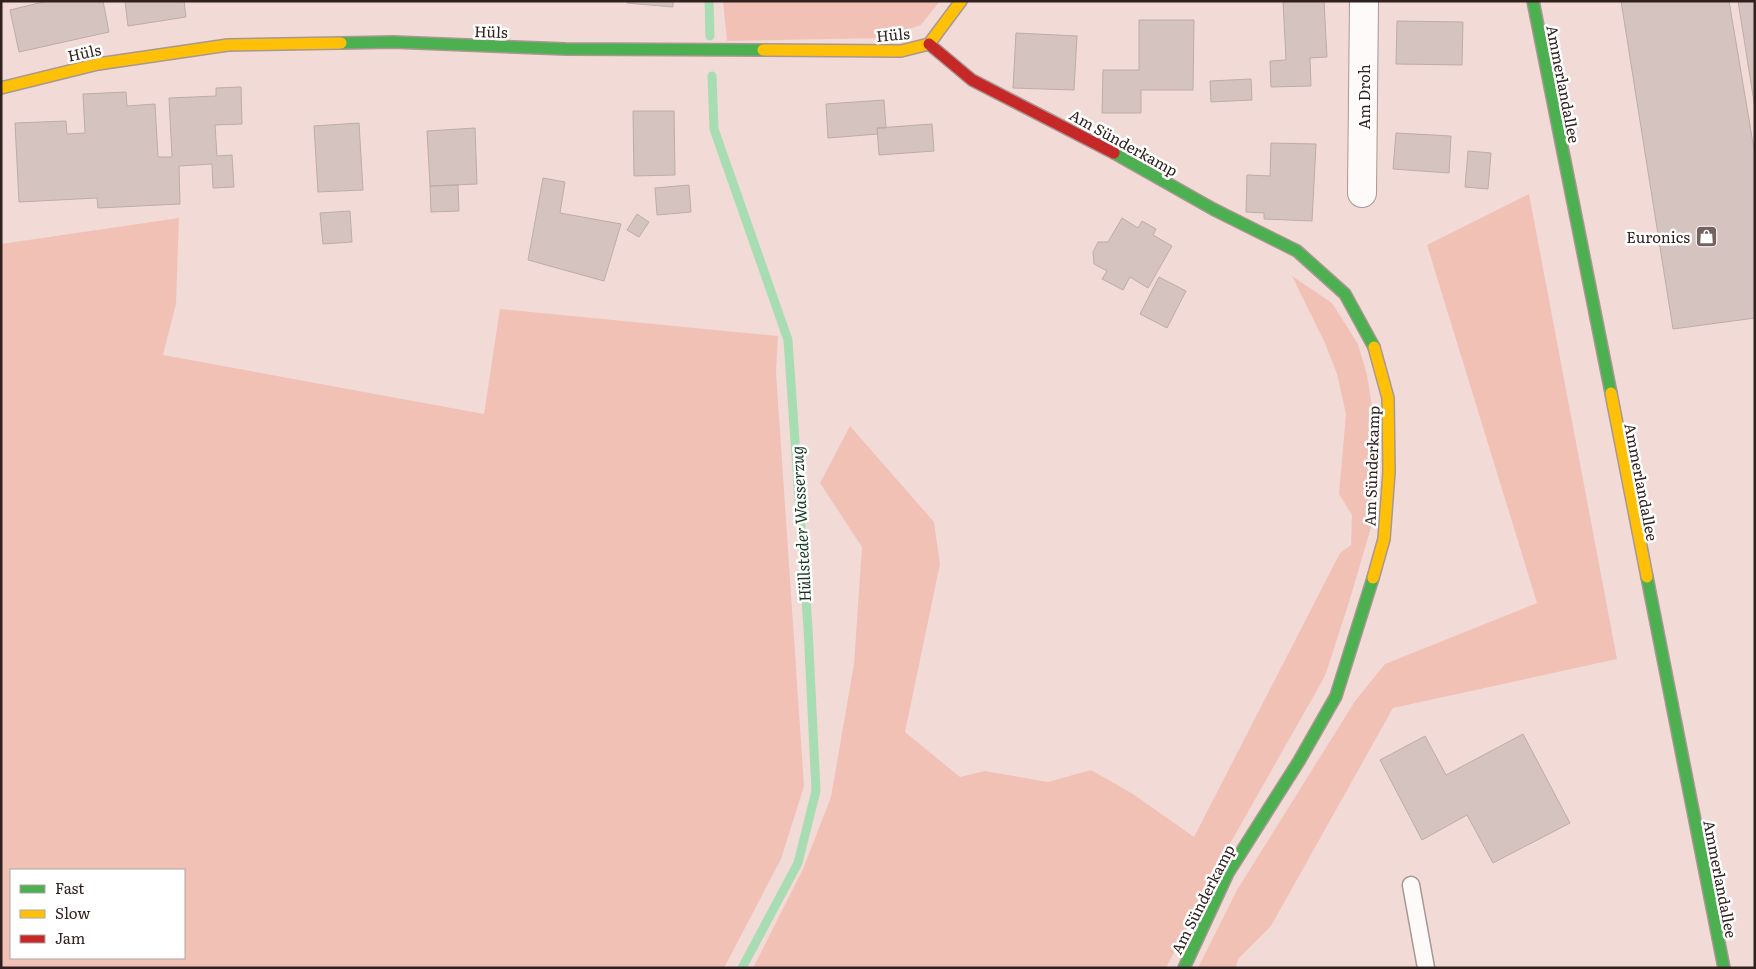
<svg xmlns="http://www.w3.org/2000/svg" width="1756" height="969" font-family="Literata,serif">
  <rect width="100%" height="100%" fill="#f2dbd6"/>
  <path fill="#f1c1b6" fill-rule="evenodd" d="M 723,1 L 940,1 L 921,25 L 884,38 L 727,41 Z
    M 1529,194 L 1617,659 L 1393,708 L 1271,926 L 1239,958 L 1235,968 L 1198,968 L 1237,890 L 1355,701 L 1385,664 L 1537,603 L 1427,245 Z
    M 179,218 L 176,304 L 163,355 L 484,414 L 500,309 L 778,336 L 776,372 L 804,786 L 781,859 L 724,968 L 1,968 L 1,244 ZM 184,870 L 184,958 L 11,958 L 11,870 Z
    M 1292,276 L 1332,303 L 1358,344 L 1367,375 L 1373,413 L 1374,517 L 1350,599 L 1325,676 L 1227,849 L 1166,968 L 753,968 L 803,869 L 831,797 L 854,664 L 862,547 L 820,483 L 850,426 L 934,522 L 940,564 L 905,732 L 960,777 L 985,771 L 1048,782 L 1091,770 L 1133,794 L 1194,837 L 1340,553 L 1351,545 L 1352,515 L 1339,494 L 1346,414 L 1337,374 L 1325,343 Z"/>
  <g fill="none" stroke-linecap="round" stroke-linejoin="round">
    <path stroke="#a8dcb2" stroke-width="9" d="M 709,1 L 710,36
      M 712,76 L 714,129 L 788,340 L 808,628 L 816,791 L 798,863 L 742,968"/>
  </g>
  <path fill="#d5c3bf" stroke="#bdaca8" d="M 47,1 L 103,1 L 109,32 L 19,52 L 10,10 Z
    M 125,1 L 184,1 L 186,17 L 128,26 Z
    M 627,1 L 673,1 L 673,7 L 627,3 Z
    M 1283,1 L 1324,1 L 1327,57 L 1310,58 L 1311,86 L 1271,87 L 1270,61 L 1286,60 Z
    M 1621,1 L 1729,1 L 1755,155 L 1755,318 L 1673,329 Z
    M 1738,1 L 1755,1 L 1755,108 Z
    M 1139,20 L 1194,20 L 1193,90 L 1141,90 L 1141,113 L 1102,113 L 1103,70 L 1139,70 Z
    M 1397,21 L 1463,22 L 1462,65 L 1396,64 Z
    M 1016,33 L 1077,36 L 1074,90 L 1013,88 Z
    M 1251,79 L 1252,100 L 1211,102 L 1210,81 Z
    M 241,87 L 242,124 L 215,125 L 217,156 L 232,155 L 234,187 L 213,188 L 212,164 L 179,166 L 180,204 L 98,208 L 97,198 L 19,202 L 15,123 L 66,121 L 67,134 L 85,133 L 83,94 L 126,92 L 127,106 L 155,104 L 158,157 L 172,157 L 169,98 L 216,96 L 216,88 Z
    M 884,100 L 886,128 L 877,128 L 878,134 L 828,138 L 826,104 Z
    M 633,111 L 674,111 L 675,175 L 634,176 Z
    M 359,123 L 363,190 L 318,192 L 314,126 Z
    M 932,124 L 934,151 L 879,155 L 877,128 Z
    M 475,128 L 477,184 L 430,186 L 427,131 Z
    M 1396,133 L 1451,136 L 1449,173 L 1393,169 Z
    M 1271,143 L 1316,144 L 1312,221 L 1264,219 L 1264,213 L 1246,212 L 1247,175 L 1270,176 Z
    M 1468,151 L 1491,153 L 1488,189 L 1465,187 Z
    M 543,178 L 565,182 L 560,213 L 621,224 L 604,281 L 528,260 Z
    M 458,185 L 459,211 L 431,212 L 430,186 Z
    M 689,185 L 691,212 L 657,215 L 655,188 Z
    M 350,211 L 352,242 L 323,244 L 320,213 Z
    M 637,214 L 649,222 L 639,237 L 627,230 Z
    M 1122,218 L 1138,228 L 1142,221 L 1156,229 L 1153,235 L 1172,246 L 1148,288 L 1130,277 L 1123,290 L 1102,279 L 1107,271 L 1094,264 L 1093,252 L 1098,242 L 1108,242 Z
    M 1159,277 L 1186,291 L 1167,328 L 1140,314 Z
    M 1523,734 L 1570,823 L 1493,863 L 1467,815 L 1422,840 L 1380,760 L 1425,736 L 1446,775 Z"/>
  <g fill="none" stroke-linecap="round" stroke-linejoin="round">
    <defs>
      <path id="lane" d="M 1411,885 L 1426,968"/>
      <path id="street" d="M 1362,193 L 1364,1"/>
      <path id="fast" d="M 1533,1 L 1611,393
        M 341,43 L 393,42 L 566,49 L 763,50
        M 1114,153 L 1213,209 L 1297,251 L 1345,294 L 1374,347
        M 1647,577 L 1724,968
        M 1184,968 L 1228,873 L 1299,761 L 1336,696 L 1373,578"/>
      <path id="slow" d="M 763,50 L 901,51 L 929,44 L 961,1
        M 1,88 L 98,64 L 228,45 L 341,43
        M 1611,393 L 1647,577
        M 1373,578 L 1384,539 L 1389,472 L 1388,398 L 1374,347"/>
      <path id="jam" d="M 929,44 L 972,80 L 1114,153"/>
    </defs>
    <use href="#lane" stroke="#a99793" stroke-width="19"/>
    <use href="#street" stroke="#a99793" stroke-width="30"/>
    <use href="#fast" stroke="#a99793" stroke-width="14"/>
    <use href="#slow" stroke="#a99793" stroke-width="14"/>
    <use href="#jam" stroke="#a99793" stroke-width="14"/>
    <use href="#lane" stroke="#fdfaf9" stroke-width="16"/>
    <use href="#street" stroke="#fdfaf9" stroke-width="28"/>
    <use href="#fast" stroke="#4caf50" stroke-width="11"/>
    <use href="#slow" stroke="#ffc107" stroke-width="11"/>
    <use href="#jam" stroke="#c62828" stroke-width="11"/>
  </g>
  <defs>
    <symbol id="shop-square" viewBox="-11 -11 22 22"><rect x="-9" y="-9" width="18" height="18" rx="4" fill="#75625e" stroke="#fff"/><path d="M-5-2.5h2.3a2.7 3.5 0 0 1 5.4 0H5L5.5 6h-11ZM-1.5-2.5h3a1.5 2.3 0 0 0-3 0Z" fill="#fff"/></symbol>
  </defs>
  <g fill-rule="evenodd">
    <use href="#shop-square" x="1694" y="224" width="25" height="25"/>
  </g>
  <g text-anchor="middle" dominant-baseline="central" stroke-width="5" stroke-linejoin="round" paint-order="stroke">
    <g font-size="15" fill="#31211e" stroke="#fff">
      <text transform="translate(491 31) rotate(2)">Hüls</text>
      <text transform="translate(893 34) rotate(-5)">Hüls</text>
      <text transform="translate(84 52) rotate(-12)">Hüls</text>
      <text transform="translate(1564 84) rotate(79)">Ammerlandallee</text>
      <text transform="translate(1363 97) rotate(-90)">Am Droh</text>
      <text transform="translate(1124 142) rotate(29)">Am Sünderkamp</text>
      <text transform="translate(1371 466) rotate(-88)">Am Sünderkamp</text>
      <text transform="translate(1642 482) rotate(79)">Ammerlandallee</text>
      <text transform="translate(1721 879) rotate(79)">Ammerlandallee</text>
      <text transform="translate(1202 899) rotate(-63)">Am Sünderkamp</text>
    </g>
    <g font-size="15" fill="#31211e" stroke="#fff" text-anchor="end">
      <text x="1690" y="236">Euronics</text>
    </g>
    <g font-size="16" font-style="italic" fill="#123620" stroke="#fff">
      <text transform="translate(800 524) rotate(-93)">Hüllsteder Wasserzug</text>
    </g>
  </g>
  <rect width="1756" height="969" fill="none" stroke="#31211e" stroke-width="5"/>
  <rect x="10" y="869" width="175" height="90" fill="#ffffff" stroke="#ada6a5"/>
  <rect x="20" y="885" width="25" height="8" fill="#4caf50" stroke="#ada6a5"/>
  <text x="55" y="894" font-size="15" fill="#31211e">Fast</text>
  <rect x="20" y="910" width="25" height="8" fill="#ffc107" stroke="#ada6a5"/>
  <text x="55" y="919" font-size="15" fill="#31211e">Slow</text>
  <rect x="20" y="935" width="25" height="8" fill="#c62828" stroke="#ada6a5"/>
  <text x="55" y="944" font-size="15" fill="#31211e">Jam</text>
</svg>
